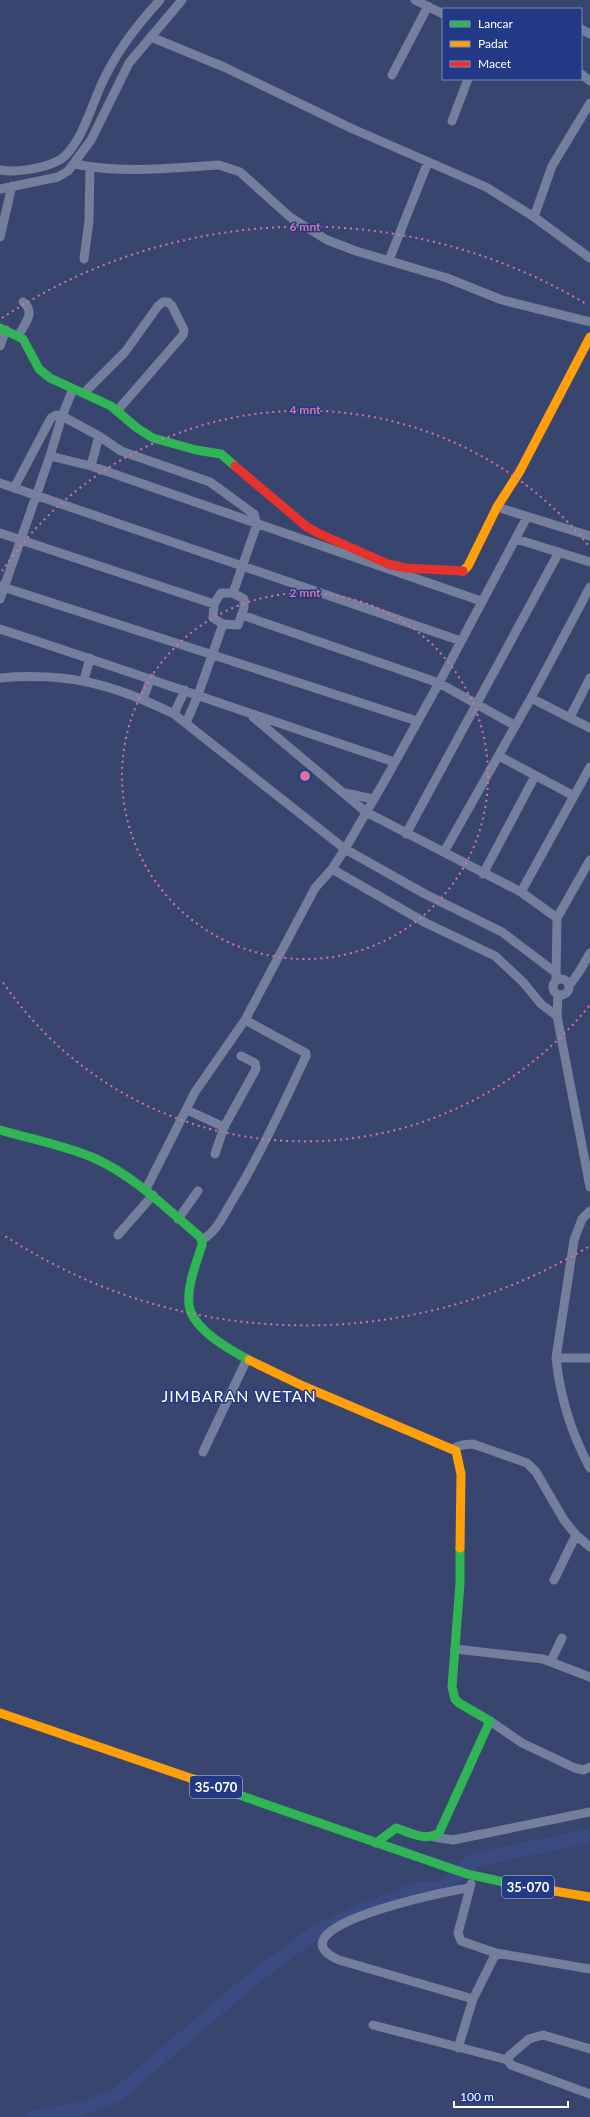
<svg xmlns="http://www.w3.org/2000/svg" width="590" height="2117" font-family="Lato,sans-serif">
  <rect width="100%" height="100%" fill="#38466f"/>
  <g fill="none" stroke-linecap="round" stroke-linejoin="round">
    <path stroke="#3a4b82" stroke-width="14" d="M 34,2117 L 83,2109 L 117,2095 L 250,1981 L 316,1932 L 363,1910 L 420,1888 L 441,1889 L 474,1860 L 590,1836"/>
    <path stroke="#747e9d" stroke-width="9" d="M 415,0 L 443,14
      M 581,29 L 590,34
      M 151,37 L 224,67 L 353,129 L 486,187 L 534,217 L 590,258
      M 581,74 L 590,81
      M 392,75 L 428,6
      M 452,121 L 468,79
      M 75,164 C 122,174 171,168 219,165 L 240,172 L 290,217 L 327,240 L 356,251 L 447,278 L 502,300 L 590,322
      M 0,170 C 16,173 52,168 65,156 C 85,136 92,102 105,77 C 119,48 138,24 160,0
      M 0,189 L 58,177 L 68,171 L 91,140 L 129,63 L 182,0
      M 534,217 L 552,166 L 590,103
      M 0,237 L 12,186
      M 84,259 L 89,221 L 90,167
      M 389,260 L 428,162
      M 18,336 C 25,324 36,312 23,302
      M 0,346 L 6,330
      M 84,393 L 125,352 L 158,306 L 163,302 L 168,302 L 172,306 L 184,330 L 183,335 L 117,411
      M 50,456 L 91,466 L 481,601
      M 91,466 L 99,436
      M 0,483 L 461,641
      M 14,488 L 51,418 L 56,415 L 62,416 L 99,436 L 121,451 L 210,482 L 254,514 L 257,524 L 233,593
      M 497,507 L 590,536
      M 0,533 L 214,604
      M 516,539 L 590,562
      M 0,586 L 417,721
      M 221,593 L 233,593 L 244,599 L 244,608 L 238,625 L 223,624 L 213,618 L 214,604 Z
      M 0,599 L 50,456 L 62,416 L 73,389
      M 242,615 L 439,683 L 514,725
      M 0,629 C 132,672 262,718 394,762
      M 0,678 C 68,672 113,684 174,714 L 345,849 L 425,894 L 502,932 L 555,972
      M 84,680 L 90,658
      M 531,698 L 590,728
      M 143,699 L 151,678
      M 174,714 L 185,690
      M 253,717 L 366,812 L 521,892 L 557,918
      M 570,717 L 590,678
      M 186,723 L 198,695 L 223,624
      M 499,756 L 574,796
      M 345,793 L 373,799
      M 406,834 L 559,552
      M 444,852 L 531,698 L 590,587
      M 332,869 L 426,923 L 495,956 L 523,982 L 541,1004 L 557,1016
      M 483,874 L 535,776
      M 521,892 L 590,767
      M553 987a8 8 0 1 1 16 0a8 8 0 1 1-16 0Z
      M 556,979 L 557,918 L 590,860
      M 569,986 L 579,972 L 590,953
      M 558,995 L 557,1016 L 590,1187
      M 187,1110 L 224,1127
      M 215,1154 L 224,1127 L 256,1069 L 255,1063 L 241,1056
      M 146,1189 L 195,1092 L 245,1020 L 315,888 L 332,869 L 345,849 L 385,780 L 439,683 L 527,517
      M 590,1211 L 582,1219 L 574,1240 L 556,1358 C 560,1396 572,1435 590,1468
      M 178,1219 L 198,1191
      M 118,1235 L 153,1195
      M 202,1240 C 217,1231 223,1216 232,1201 C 260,1155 283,1105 306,1056 L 306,1053 L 302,1051 L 245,1020
      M 556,1358 L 590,1358
      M 454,1448 L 462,1445 L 473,1444 L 527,1463 L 536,1472 L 564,1520 L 576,1535 L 590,1547
      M 203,1452 L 247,1359
      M 554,1580 L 576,1535
      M 455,1649 L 543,1659 L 590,1677
      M 551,1661 L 562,1638
      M 490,1721 L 522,1743 L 575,1768 L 584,1770 L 590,1767
      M 434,1837 L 453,1840 L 590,1812
      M 471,1884 L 458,1933 L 461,1941 L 496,1953 L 590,1969
      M 470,1888 C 449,1890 267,1928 339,1960 L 473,1999
      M 373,2025 L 508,2060
      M 458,2048 L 473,1999 L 496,1953
      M 590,2049 L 543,2035 L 529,2039 L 509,2056 L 508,2060 L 511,2065 L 590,2094"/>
    <path stroke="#30b455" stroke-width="9" d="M 0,328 L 23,339 L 39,369 L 50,378 L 111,406 L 137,428 L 153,438 L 196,450 L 221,454 L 235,466
      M 0,1130 C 31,1139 64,1145 94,1158 C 134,1176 166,1208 199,1236 L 202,1240 L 202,1245 C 196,1264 187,1285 189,1305 C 192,1329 230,1350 249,1360
      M 193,1779 L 467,1874 L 513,1884
      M 376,1843 L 396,1828 C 410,1832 425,1842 439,1833 L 490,1721 L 459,1703 L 455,1699 L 452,1687 L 460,1583 L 460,1548"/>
    <path stroke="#ff9f0a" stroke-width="9" d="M 463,571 L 468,566 L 497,507 L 520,471 L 590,337
      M 249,1360 L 303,1386 L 456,1451 L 461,1474 L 460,1548
      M 0,1713 L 193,1779
      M 513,1884 L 590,1897"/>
    <path stroke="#e5322d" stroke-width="9" d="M 235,466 L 307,527 L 318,533 L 388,564 L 406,568 L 463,571"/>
  </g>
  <g fill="none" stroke="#da749d" stroke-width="2" stroke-dasharray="2 4">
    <circle cx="305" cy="776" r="183"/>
    <path d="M589 1006A366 366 0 0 1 2 981M2 571A366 366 0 0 1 589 546"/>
    <path d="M588 1247A549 549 0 0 1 2 1234M2 318A549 549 0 0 1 588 305"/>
  </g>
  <g text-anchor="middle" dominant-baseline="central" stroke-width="3" stroke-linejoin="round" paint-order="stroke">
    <g fill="#223a85" stroke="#bdc4da" stroke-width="1">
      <rect x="190" y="1776" width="52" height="22" rx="3"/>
      <rect x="502" y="1876" width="52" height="22" rx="3"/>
    </g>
    <g font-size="13" font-weight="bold" fill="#fff">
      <text x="216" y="1787">35-070</text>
      <text x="528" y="1887">35-070</text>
    </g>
    <g font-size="16" letter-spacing="1" fill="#fff" stroke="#223a85">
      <text x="239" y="1395">JIMBARAN WETAN</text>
    </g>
  </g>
  <circle cx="305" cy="776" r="6" fill="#da749d" stroke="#223a85" stroke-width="2"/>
  <g font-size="12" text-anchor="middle" font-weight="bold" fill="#da749d" stroke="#223a85" stroke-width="3" stroke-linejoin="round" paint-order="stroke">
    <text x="305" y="231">6 mnt</text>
    <text x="305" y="414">4 mnt</text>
    <text x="305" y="597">2 mnt</text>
  </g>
  <rect x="442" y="8" width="140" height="72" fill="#223a85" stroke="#7a89b6"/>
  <rect x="450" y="21" width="20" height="6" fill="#30b455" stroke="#7a89b6"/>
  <text x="478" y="28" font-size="12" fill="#ffffff">Lancar</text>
  <rect x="450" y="41" width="20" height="6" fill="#ff9f0a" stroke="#7a89b6"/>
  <text x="478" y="48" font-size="12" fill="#ffffff">Padat</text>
  <rect x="450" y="61" width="20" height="6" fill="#e5322d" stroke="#7a89b6"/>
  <text x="478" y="68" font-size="12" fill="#ffffff">Macet</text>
  <path d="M454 2101v6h114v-6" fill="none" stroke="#ffffff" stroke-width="2"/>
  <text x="460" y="2101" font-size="12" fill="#ffffff" stroke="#223a85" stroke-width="3" paint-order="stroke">100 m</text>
</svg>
